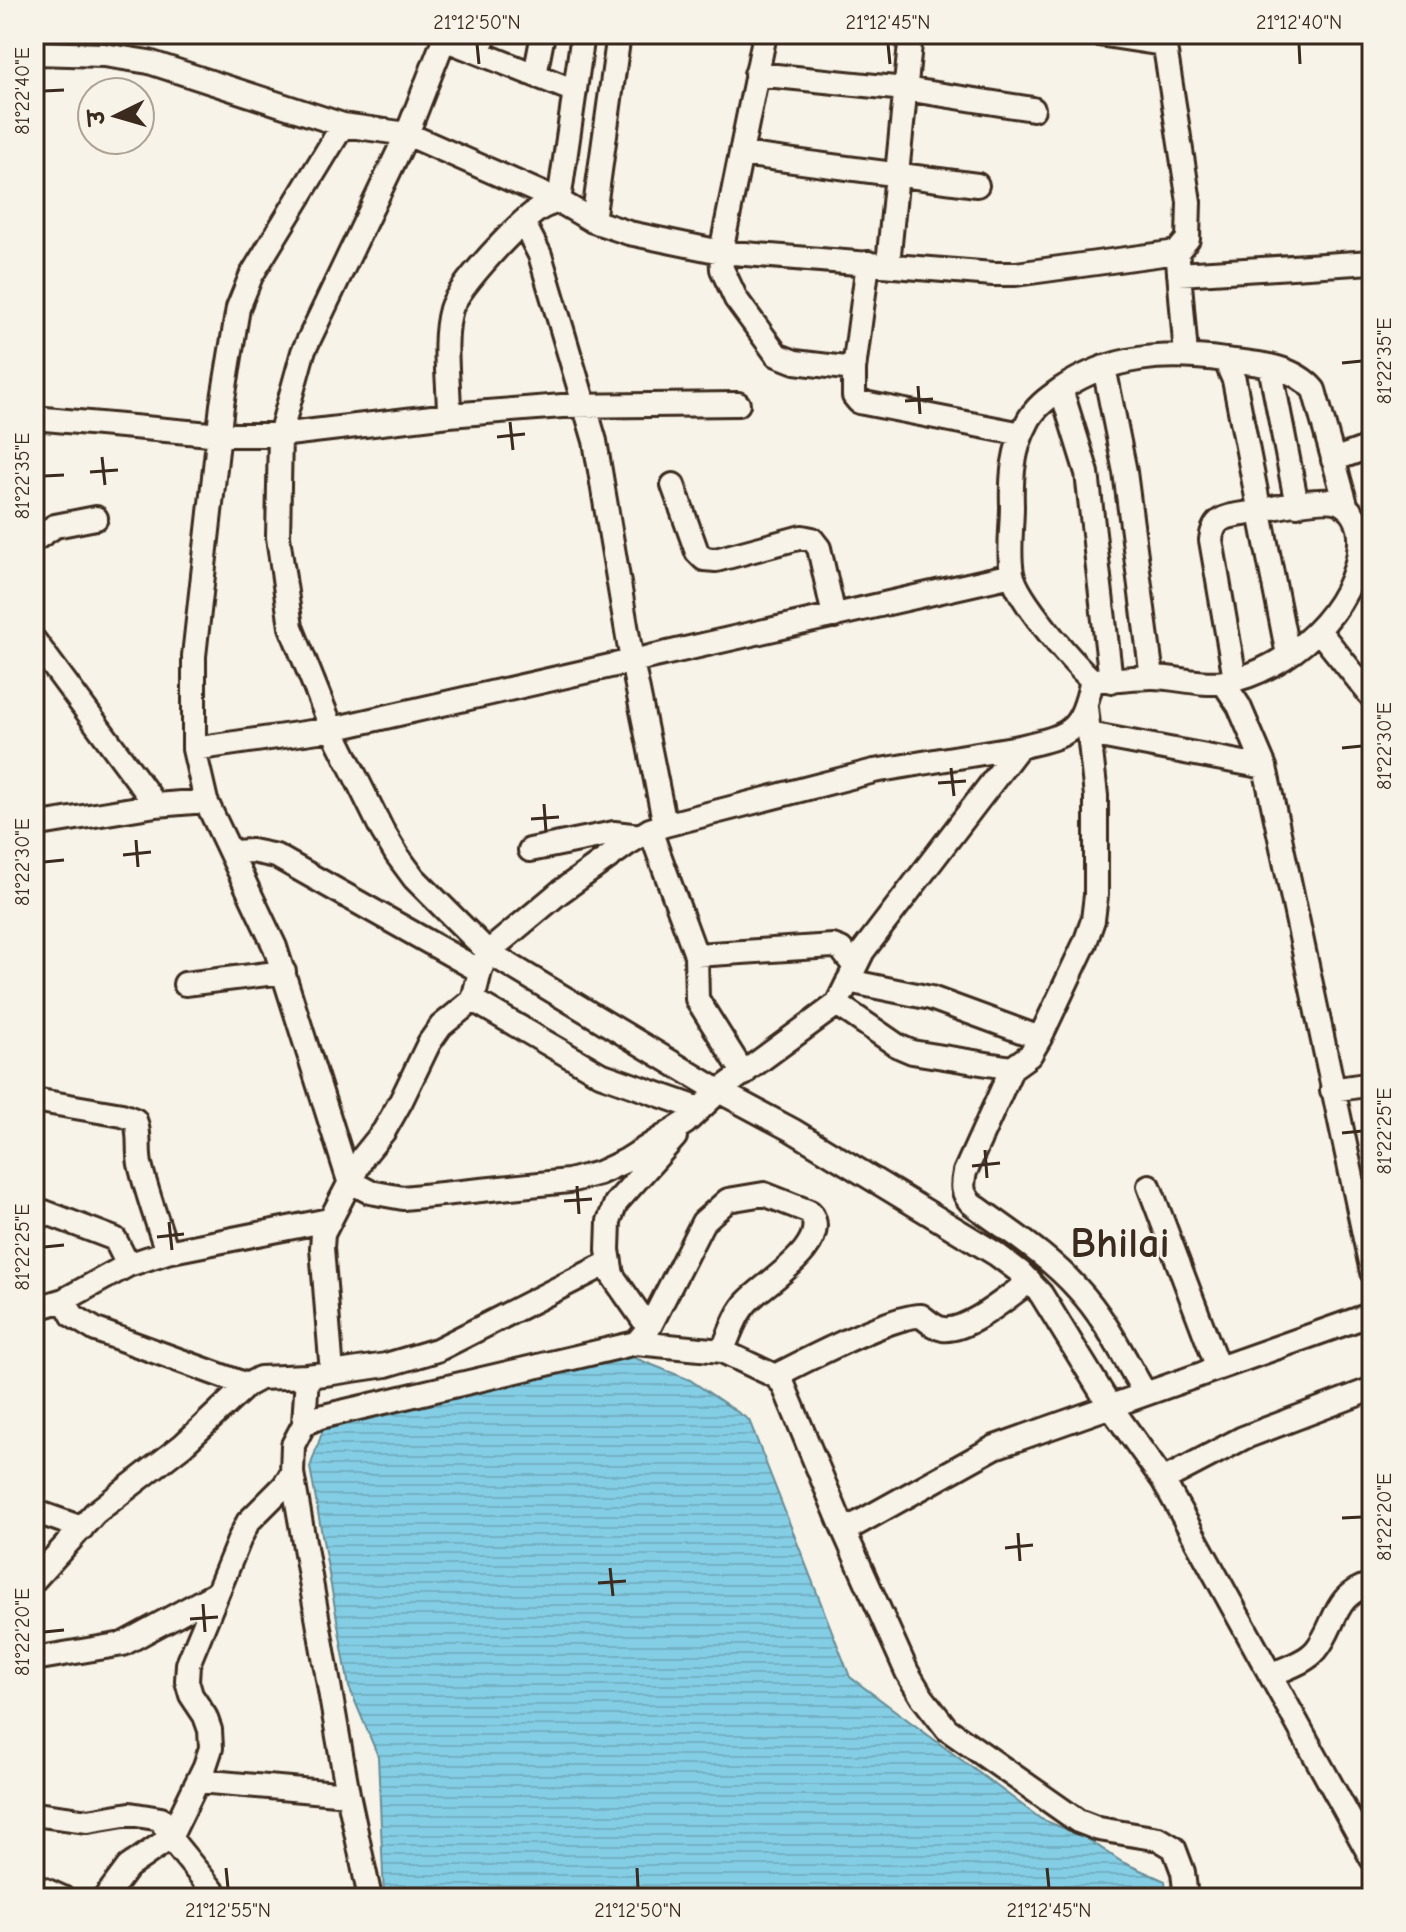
<svg xmlns="http://www.w3.org/2000/svg" width="1406" height="1932" font-family="'Comic Neue','Playpen Sans Deva',sans-serif">
  <defs>
    <pattern id="water-rules" width="6" height="5" patternUnits="userSpaceOnUse" patternTransform="scale(2)"><rect width="6" height="5" fill="#84cee5"/><path d="M0 2.5h6" fill="none" stroke="#73b1c4"/></pattern>
  </defs>
  <rect width="100%" height="100%" fill="#f7f3e8"/>
  <filter id="ink" filterUnits="userSpaceOnUse"><feTurbulence type="fractalNoise" baseFrequency=".0125" numOctaves="2"/><feDisplacementMap in="SourceGraphic" scale="16" xChannelSelector="R" yChannelSelector="G"/><feConvolveMatrix kernelMatrix="1 2 1 2 8 2 1 2 1" color-interpolation-filters="sRGB"/></filter>
  <g filter="url(#ink)">
    <path fill="url(#water-rules)" stroke="#678c95" stroke-width="2" d="M 625,1354 L 690,1380 L 749,1420 L 850,1677 L 1041,1819 L 1083,1836 L 1122,1862 L 1165,1881 L 1167,1898 L 384,1898 L 378,1756 L 349,1687 L 310,1467 L 324,1427 Z"/>
    <g fill="none" stroke-linecap="round" stroke-linejoin="round">
      <defs>
        <path id="minor" d="M 446,34 L 407,134 L 303,352 L 280,435 L 278,537 L 291,627 L 332,729 L 382,830 L 397,855 L 414,878 L 488,952 L 719,1091 L 792,1130 L 996,1254 L 1020,1272 L 1041,1294 L 1110,1406 L 1163,1480 L 1372,1859
          M 765,34 L 721,252 L 722,269 L 736,299 L 777,355 L 795,362 L 854,369 L 854,396 L 859,402 L 1022,434
          M 1098,34 L 1163,44
          M 444,39 L 575,91
          M 477,52 L 486,34
          M 34,53 L 104,55 L 149,62 L 343,125 L 407,134 L 559,201 L 593,221 L 629,233 L 721,252 L 993,274 L 1016,274 L 1177,252 L 1188,239 L 1189,202 L 1163,34
          M 756,74 L 905,89 L 1033,109
          M 535,75 L 543,34
          M 343,125 L 251,276 L 238,308 L 222,405 L 194,656 L 194,749 L 206,801 L 275,947 L 349,1181 L 370,1192 L 403,1198 L 569,1181 L 599,1173 L 625,1161 L 685,1123 L 719,1091 L 837,1004 L 863,951 L 1019,747 C 1070,735 1080,734 1092,680
          M 741,154 L 977,185
          M 593,221 L 619,34
          M 523,222 L 540,255 L 595,441 L 632,661 L 665,825
          M 1178,260 L 1186,355
          M 888,264 L 911,34
          M 1179,274 L 1372,262
          M 1225,360 C 1255,363 1293,365 1314,390 L 1347,508
          M 1270,366 L 1297,505
          M 1104,367 L 1125,472 L 1152,677
          M 854,369 L 868,263
          M 1061,389 L 1087,473 L 1111,681
          M 449,415 C 449,381 442,341 451,309 C 457,288 521,219 541,208 C 546,205 553,203 559,201 L 583,34
          M 34,418 L 221,435 L 280,435 L 449,415 L 562,406 L 738,404
          M 1333,460 L 1372,446
          M 673,485 L 697,552 L 704,559 L 716,560 L 802,537 L 812,539 L 819,548 L 834,616
          M 34,540 L 55,526 L 96,518
          M 1319,631 L 1372,697
          M 34,640 L 156,805
          M 1235,679 L 1211,540 C 1214,515 1228,517 1250,513 C 1269,509 1324,495 1340,503 C 1356,511 1361,528 1360,543 C 1356,610 1289,670 1225,682 C 1202,686 1176,677 1152,677 C 1132,677 1112,681 1092,680 C 1072,662 1016,598 1012,573 C 1008,552 1012,527 1012,506 C 1011,477 1013,449 1027,423 C 1034,408 1048,398 1061,389 C 1112,355 1166,352 1225,360 L 1234,380 L 1288,655
          M 1223,682 L 1239,706 L 1265,767 L 1372,1272
          M 1089,734 L 1265,767
          M 194,749 L 332,729 L 1012,575
          M 34,825 L 156,805 L 206,801
          M 650,830 L 696,955 L 697,999 L 744,1074
          M 530,850 L 614,833 L 641,836
          M 231,852 L 252,851 L 276,856 L 480,971
          M 696,955 L 833,946 L 841,949 L 855,967
          M 848,981 L 931,998 L 1040,1038
          M 185,984 L 284,972
          M 473,1000 L 600,1074 L 700,1109
          M 837,1004 L 898,1046 L 912,1052 L 1012,1068 L 1030,1055 L 1040,1038 L 1085,943 L 1093,920 L 1096,895 L 1096,796 L 1086,707
          M 1012,1068 L 965,1172 C 962,1186 962,1193 971,1203 C 1007,1230 1048,1255 1078,1289 C 1106,1319 1124,1358 1145,1393
          M 1332,1090 L 1372,1084
          M 34,1100 L 122,1115 L 135,1120 C 141,1134 137,1149 140,1164 C 147,1194 158,1223 167,1252
          M 1149,1186 L 1218,1368
          M 34,1208 L 115,1239 L 128,1265
          M 64,1300 L 73,1316 L 96,1330 L 247,1385
          M 34,1309 L 64,1300 L 128,1265 L 167,1252 L 329,1220
          M 649,1328 L 612,1275 L 608,1250 L 609,1221 L 616,1203 L 675,1137
          M 636,1343 L 649,1328 L 703,1222 L 728,1200 L 764,1194 L 810,1212 C 833,1244 766,1282 748,1301 C 735,1314 730,1335 722,1351
          M 332,1373 L 386,1365 L 437,1350 L 610,1262
          M 775,1376 C 802,1362 895,1314 921,1316 C 928,1321 935,1328 943,1329 C 968,1332 1010,1295 1030,1281
          M 304,1424 L 307,1376 L 332,1373 L 322,1248 L 323,1234 L 363,1157 L 384,1131 L 401,1101 L 429,1043 L 441,1026 L 473,1000 L 480,971 L 488,952 L 560,892 L 627,844 L 650,830 L 665,825 L 874,771 L 1019,747
          M 292,1473 L 348,1794 L 370,1898
          M 1163,1480 L 1243,1438 L 1372,1389
          M 34,1511 L 82,1528
          M 844,1531 L 995,1447 L 1372,1314
          M 34,1580 L 95,1513 L 183,1445 L 247,1385 L 260,1378 L 307,1376
          M 34,1659 L 123,1644 L 217,1593
          M 1271,1675 C 1285,1668 1305,1663 1316,1650 C 1337,1625 1332,1594 1372,1584
          M 199,1781 L 348,1794
          M 34,1814 L 88,1821 L 130,1814 L 161,1819 L 170,1838 L 219,1898
          M 34,1885 L 63,1898
          M 105,1898 L 128,1867 L 170,1838 L 205,1766 L 211,1748 L 210,1730 L 205,1716 L 191,1695 L 187,1681 L 188,1664 L 240,1538 L 248,1522 L 284,1486 L 292,1473 L 293,1445 L 304,1424 L 320,1417 L 636,1343 L 722,1351 L 775,1376 L 783,1384 L 844,1531 L 907,1672 L 922,1697 L 947,1729 L 1078,1821 L 1099,1829 L 1159,1839 L 1174,1848 L 1183,1872 L 1186,1898"/>
      </defs>
      <use href="#minor" stroke="#3b2a1e" stroke-width="28"/>
      <use href="#minor" stroke="#f7f3e8" stroke-width="22"/>
    </g>
  </g>
  <path fill="none" stroke="#3b2a1e" stroke-width="3" d="M 477,44 L 479,64M 888,44 L 890,64M 1299,44 L 1300,64M 44,91 L 64,90M 1342,363 L 1362,361M 918,386 L 920,414M 905,401 L 933,399M 510,422 L 513,450M 497,437 L 525,434M 102,457 L 105,485M 90,472 L 118,470M 44,476 L 64,475M 1342,748 L 1362,746M 951,768 L 954,796M 938,783 L 966,781M 544,804 L 546,832M 531,819 L 559,817M 136,840 L 138,867M 123,855 L 151,852M 44,862 L 64,860M 1342,1133 L 1362,1131M 985,1150 L 987,1178M 972,1166 L 1000,1163M 577,1186 L 579,1214M 564,1201 L 592,1199M 169,1222 L 172,1250M 157,1237 L 184,1234M 44,1247 L 64,1245M 1342,1518 L 1362,1517M 1018,1533 L 1020,1561M 1005,1548 L 1033,1545M 610,1568 L 613,1596M 598,1583 L 626,1581M 203,1604 L 205,1632M 190,1619 L 218,1617M 44,1632 L 64,1630M 226,1868 L 228,1888M 637,1868 L 638,1888M 1047,1868 L 1049,1888"/>
  <g text-anchor="middle" dominant-baseline="central" stroke-width="6" stroke-linejoin="round" paint-order="stroke">
    <g font-size="42" font-weight="bold" fill="#3b2a1e" stroke="#f7f3e8">
      <text x="1120" y="1243">Bhilai</text>
    </g>
  </g>
  <rect width="1406" height="1932" fill="none" stroke="#f7f3e8" stroke-width="88"/>
  <g transform="translate(116 116) rotate(265)"><circle r="38" fill="#f7f3e8" stroke="#aca397" stroke-width="2"/>
  <path d="M0-6L14 30L0 20L-14 30Z" fill="#3b2a1e"/>
  <text y="-12" font-size="22" font-weight="bold" text-anchor="middle" fill="#3b2a1e">उ</text>
  </g>
  <rect x="44" y="44" width="1318" height="1844" fill="none" stroke="#3b2a1e" stroke-width="3"/>
  <g font-size="20" text-anchor="middle" fill="#3b2a1e">
    <text x="477" y="29">21°12'50"N</text>
    <text x="888" y="29">21°12'45"N</text>
    <text x="1299" y="29">21°12'40"N</text>
    <text transform="translate(22 91) rotate(-90)" y="7">81°22'40"E</text>
    <text transform="translate(1384 361) rotate(-90)" y="7">81°22'35"E</text>
    <text transform="translate(22 476) rotate(-90)" y="7">81°22'35"E</text>
    <text transform="translate(1384 746) rotate(-90)" y="7">81°22'30"E</text>
    <text transform="translate(22 862) rotate(-90)" y="7">81°22'30"E</text>
    <text transform="translate(1384 1131) rotate(-90)" y="7">81°22'25"E</text>
    <text transform="translate(22 1247) rotate(-90)" y="7">81°22'25"E</text>
    <text transform="translate(1384 1517) rotate(-90)" y="7">81°22'20"E</text>
    <text transform="translate(22 1632) rotate(-90)" y="7">81°22'20"E</text>
    <text x="228" y="1917">21°12'55"N</text>
    <text x="638" y="1917">21°12'50"N</text>
    <text x="1049" y="1917">21°12'45"N</text>
  </g>
</svg>
